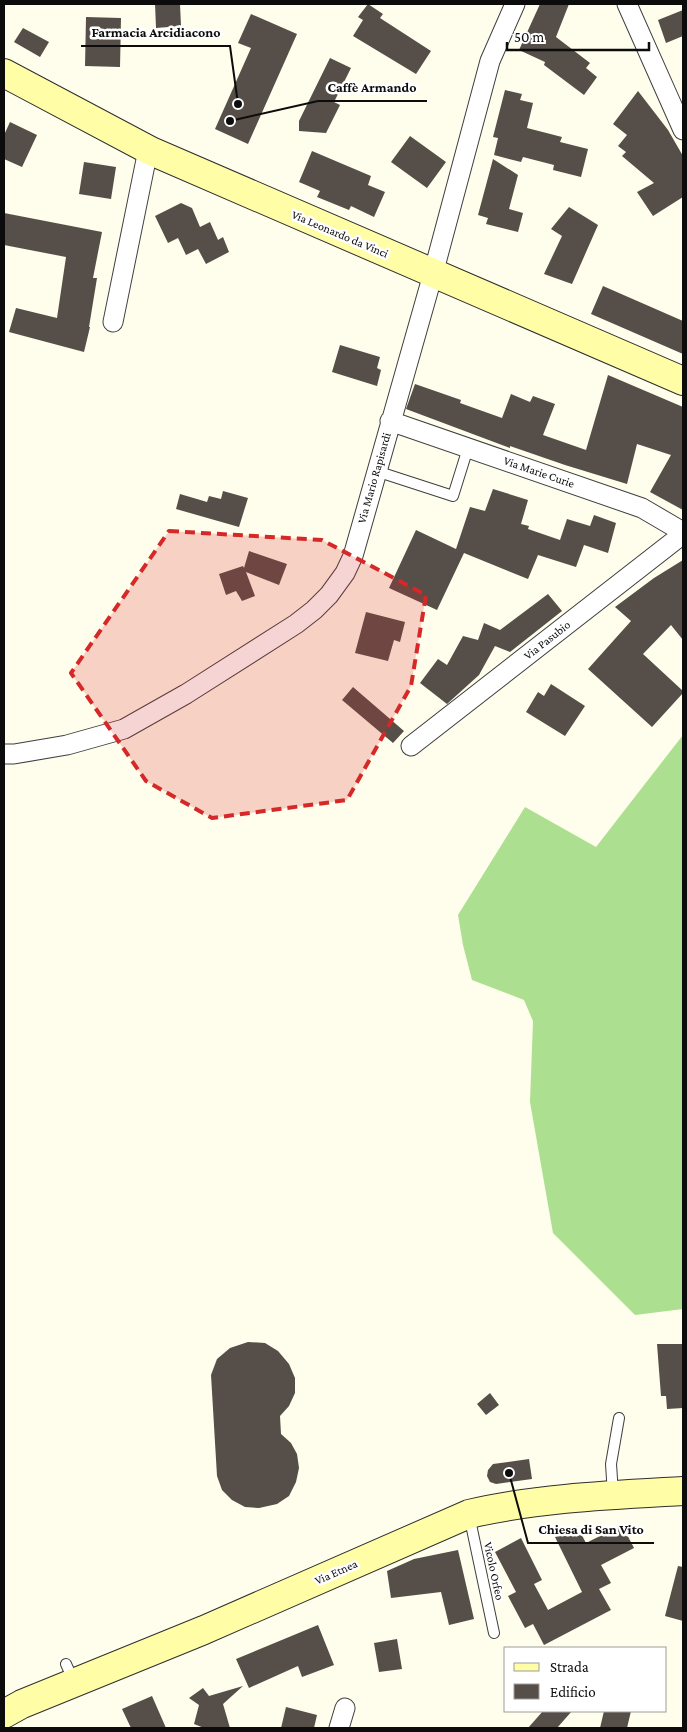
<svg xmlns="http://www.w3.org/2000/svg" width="687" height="1732" font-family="'Crimson Pro',serif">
  <rect width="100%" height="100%" fill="#fffdeb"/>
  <path fill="#acdf8f" d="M 683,735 L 683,1309 L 635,1315 L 553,1233 L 530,1102 L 533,1021 L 524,1000 L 472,980 L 463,945 L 458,915 L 525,807 L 596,847 Z"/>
  <path fill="#564e48" d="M 155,4 L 180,4 L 181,26 L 156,28 Z
    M 368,4 L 383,14 L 380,18 L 431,51 L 416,74 L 353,36 L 363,20 L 358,17 Z
    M 540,4 L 569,4 L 556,37 L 590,63 L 586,68 L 597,77 L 584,95 L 544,65 L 545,62 L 519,50 Z
    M 683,10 L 683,36 L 666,43 L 658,20 Z
    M 251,14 L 297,34 L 248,144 L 215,129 L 251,48 L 238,43 Z
    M 86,17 L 121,18 L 120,67 L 85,66 Z
    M 23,28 L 49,42 L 40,57 L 14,42 Z
    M 330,58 L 351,68 L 334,102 L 340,105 L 326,133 L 299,131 L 299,121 Z
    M 505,90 L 522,94 L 520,100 L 533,103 L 527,128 L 562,137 L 560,142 L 588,149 L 581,177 L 553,170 L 554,165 L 523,157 L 521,162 L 494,155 L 498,138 L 493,137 Z
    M 638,91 L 668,130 L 683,156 L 683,197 L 653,216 L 637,192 L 654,183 L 622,156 L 626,152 L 618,146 L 627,135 L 613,124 Z
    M 10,122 L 37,135 L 22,167 L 4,159 L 4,135 Z
    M 410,136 L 446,162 L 427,188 L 391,162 Z
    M 312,151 L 371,176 L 368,185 L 385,192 L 374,217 L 351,206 L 349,210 L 317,197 L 320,191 L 299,182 Z
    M 493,159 L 518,175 L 509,209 L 523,213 L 518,232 L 486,224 L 488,218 L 478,215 Z
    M 84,162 L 116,167 L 111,199 L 79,194 Z
    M 181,203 L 192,208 L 200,227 L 210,222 L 218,240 L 223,237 L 229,252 L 206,264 L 198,249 L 186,255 L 178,238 L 168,243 L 155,216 Z
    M 569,207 L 598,225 L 572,284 L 544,274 L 562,236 L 551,229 Z
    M 4,213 L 102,232 L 93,278 L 97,278 L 89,327 L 90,327 L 84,352 L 9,332 L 16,308 L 57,318 L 66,257 L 4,245 Z
    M 603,286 L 683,321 L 683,354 L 591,314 Z
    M 340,345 L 380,357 L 377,368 L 381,370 L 377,386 L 332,372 Z
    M 608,375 L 683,407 L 683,510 L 650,492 L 671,455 L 637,444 L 627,484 L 565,465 L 510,446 L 510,448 L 406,409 L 415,384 L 461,400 L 460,403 L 502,418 L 511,394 L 530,402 L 533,396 L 555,404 L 543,435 L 586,450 Z
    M 493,489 L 528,500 L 521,524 L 529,526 L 528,529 L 560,540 L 567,519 L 590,526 L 594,515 L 616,523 L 608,553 L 584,545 L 576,567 L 538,555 L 528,579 L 464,553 L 437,610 L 389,588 L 416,530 L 456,549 L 470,507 L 485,511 Z
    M 223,491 L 248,498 L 239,527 L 176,509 L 180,494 L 207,502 L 209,496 L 221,499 Z
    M 249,551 L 287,564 L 279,585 L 246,572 L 255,596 L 242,601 L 236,591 L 226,595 L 219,574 L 243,566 L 244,568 Z
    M 683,560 L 683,640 L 671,625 L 643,654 L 683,691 L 683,693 L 652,727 L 588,669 L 631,621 L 615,607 L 654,578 Z
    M 548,594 L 562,611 L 510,652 L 495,646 L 479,675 L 447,704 L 420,683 L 438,659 L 447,665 L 463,636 L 478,640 L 484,623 L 500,630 Z
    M 366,612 L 405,622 L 400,642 L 394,640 L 388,661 L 355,653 Z
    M 551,684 L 585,706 L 565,736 L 526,712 L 538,692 L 544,696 Z
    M 353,687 L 404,731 L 393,743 L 342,700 Z
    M 248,1342 L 265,1343 L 278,1351 L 289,1364 L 295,1378 L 295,1393 L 289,1406 L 280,1416 L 281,1434 L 291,1443 L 297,1454 L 299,1468 L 296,1482 L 289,1496 L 277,1504 L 259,1508 L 245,1507 L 232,1500 L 222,1490 L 217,1476 L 211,1375 L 217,1359 L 230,1348 Z
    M 657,1344 L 683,1344 L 683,1408 L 667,1409 L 666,1396 L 661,1396 Z
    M 490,1393 L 499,1405 L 486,1415 L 477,1404 Z
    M 529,1459 L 532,1479 L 496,1484 L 490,1482 L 487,1476 L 488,1470 L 493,1464 Z
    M 622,1525 L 634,1548 L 601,1565 L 611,1583 L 599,1589 L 611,1610 L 544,1645 L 533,1624 L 525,1628 L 508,1596 L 516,1592 L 495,1552 L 521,1538 L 542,1580 L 534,1584 L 548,1610 L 582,1592 L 555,1537 L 577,1526 L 586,1543 Z
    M 458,1550 L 474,1619 L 449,1625 L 441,1592 L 391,1598 L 387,1571 L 414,1559 Z
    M 678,1566 L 683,1567 L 683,1621 L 665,1616 Z
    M 318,1625 L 334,1665 L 302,1677 L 298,1666 L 249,1688 L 236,1659 Z
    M 397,1639 L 402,1669 L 379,1672 L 374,1643 Z
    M 243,1686 L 223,1704 L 230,1728 L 204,1728 L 194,1724 L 199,1705 L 189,1698 L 203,1688 L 209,1696 Z
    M 152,1696 L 166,1728 L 131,1728 L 122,1709 Z
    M 286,1707 L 317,1715 L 314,1728 L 281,1728 Z
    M 543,1711 L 572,1711 L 557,1728 L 528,1728 Z
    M 604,1711 L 631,1711 L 627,1728 L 600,1728 Z"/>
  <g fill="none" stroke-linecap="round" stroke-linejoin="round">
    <defs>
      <path id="lane" d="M 376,471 L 453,496 L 468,448
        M 613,1494 L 611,1464 L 619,1418
        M 469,1515 L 494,1633
        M 66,1664 L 74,1682"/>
      <path id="street" d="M 627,4 L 683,130
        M 113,322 L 148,150
        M 390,421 L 642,508 L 683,532
        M 411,746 L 683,534
        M 4,754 L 14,754 L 67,745 L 124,729 L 186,694 L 296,624 L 314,610 L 329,595 L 345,573 L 353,556 L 433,274 L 490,61 L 515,4
        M 339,1728 L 345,1708"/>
      <path id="secondary" d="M 4,73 L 151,151 L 683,381
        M 4,1714 L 22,1704 L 204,1630 L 469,1514 C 537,1498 613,1495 683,1491"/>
    </defs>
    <use href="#lane" stroke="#3f3f3f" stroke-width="12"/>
    <use href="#street" stroke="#3f3f3f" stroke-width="21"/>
    <use href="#secondary" stroke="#2e2e2e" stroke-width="30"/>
    <use href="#lane" stroke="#fff" stroke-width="10"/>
    <use href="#street" stroke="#fff" stroke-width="19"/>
    <use href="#secondary" stroke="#fffda6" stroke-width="28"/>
  </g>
  <path fill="#d62828" fill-opacity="0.2" stroke="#d62828" stroke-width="4" stroke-dasharray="10 6" stroke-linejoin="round" d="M 169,531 L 322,540 L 426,595 L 411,686 L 347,800 L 212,818 L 146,781 L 71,673 Z"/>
  <g text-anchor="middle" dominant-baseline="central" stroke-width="5" stroke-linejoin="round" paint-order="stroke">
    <g font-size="12" fill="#0c0c0c" stroke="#fff">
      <text transform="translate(340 234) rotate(23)">Via Leonardo da Vinci</text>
      <text transform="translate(539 472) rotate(19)">Via Marie Curie</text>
      <text transform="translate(374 478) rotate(-74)">Via Mario Rapisardi</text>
      <text transform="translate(547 640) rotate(-38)">Via Pasubio</text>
      <text transform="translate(494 1571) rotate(78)">Vicolo Orfeo</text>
      <text transform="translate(336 1572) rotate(-24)">Via Etnea</text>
    </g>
  </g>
  <path fill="none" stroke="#0c0c0c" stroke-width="2" d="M238 104L230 46H81M230 121L318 101H427M509 1473L528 1543H654"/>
  <g fill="#0c0c0c" stroke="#fff" stroke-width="2">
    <circle cx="238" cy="104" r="5"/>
    <circle cx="230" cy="121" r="5"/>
    <circle cx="509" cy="1473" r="5"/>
  </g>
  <g font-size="14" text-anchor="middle" font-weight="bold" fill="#0c0c0c" stroke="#fff" stroke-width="5" stroke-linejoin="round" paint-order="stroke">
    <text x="156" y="37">Farmacia Arcidiacono</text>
    <text x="372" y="92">Caffè Armando</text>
    <text x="591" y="1534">Chiesa di San Vito</text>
  </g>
  <rect width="687" height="1732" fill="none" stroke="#0c0c0c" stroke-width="10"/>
  <rect x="504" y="1647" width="162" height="65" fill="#ffffff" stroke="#9e9e9e"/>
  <rect x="514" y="1663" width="25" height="8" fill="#fffda6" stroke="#9e9e9e"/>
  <text x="550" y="1672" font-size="15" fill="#0c0c0c">Strada</text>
  <rect x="514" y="1684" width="25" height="15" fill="#564e48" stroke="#9e9e9e"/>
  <text x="550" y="1697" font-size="15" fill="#0c0c0c">Edificio</text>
  <path d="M507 42v8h142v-8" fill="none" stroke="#0c0c0c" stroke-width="2.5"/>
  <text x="514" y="42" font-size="15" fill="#0c0c0c" stroke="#ffffff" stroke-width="4" paint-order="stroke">50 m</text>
</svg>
